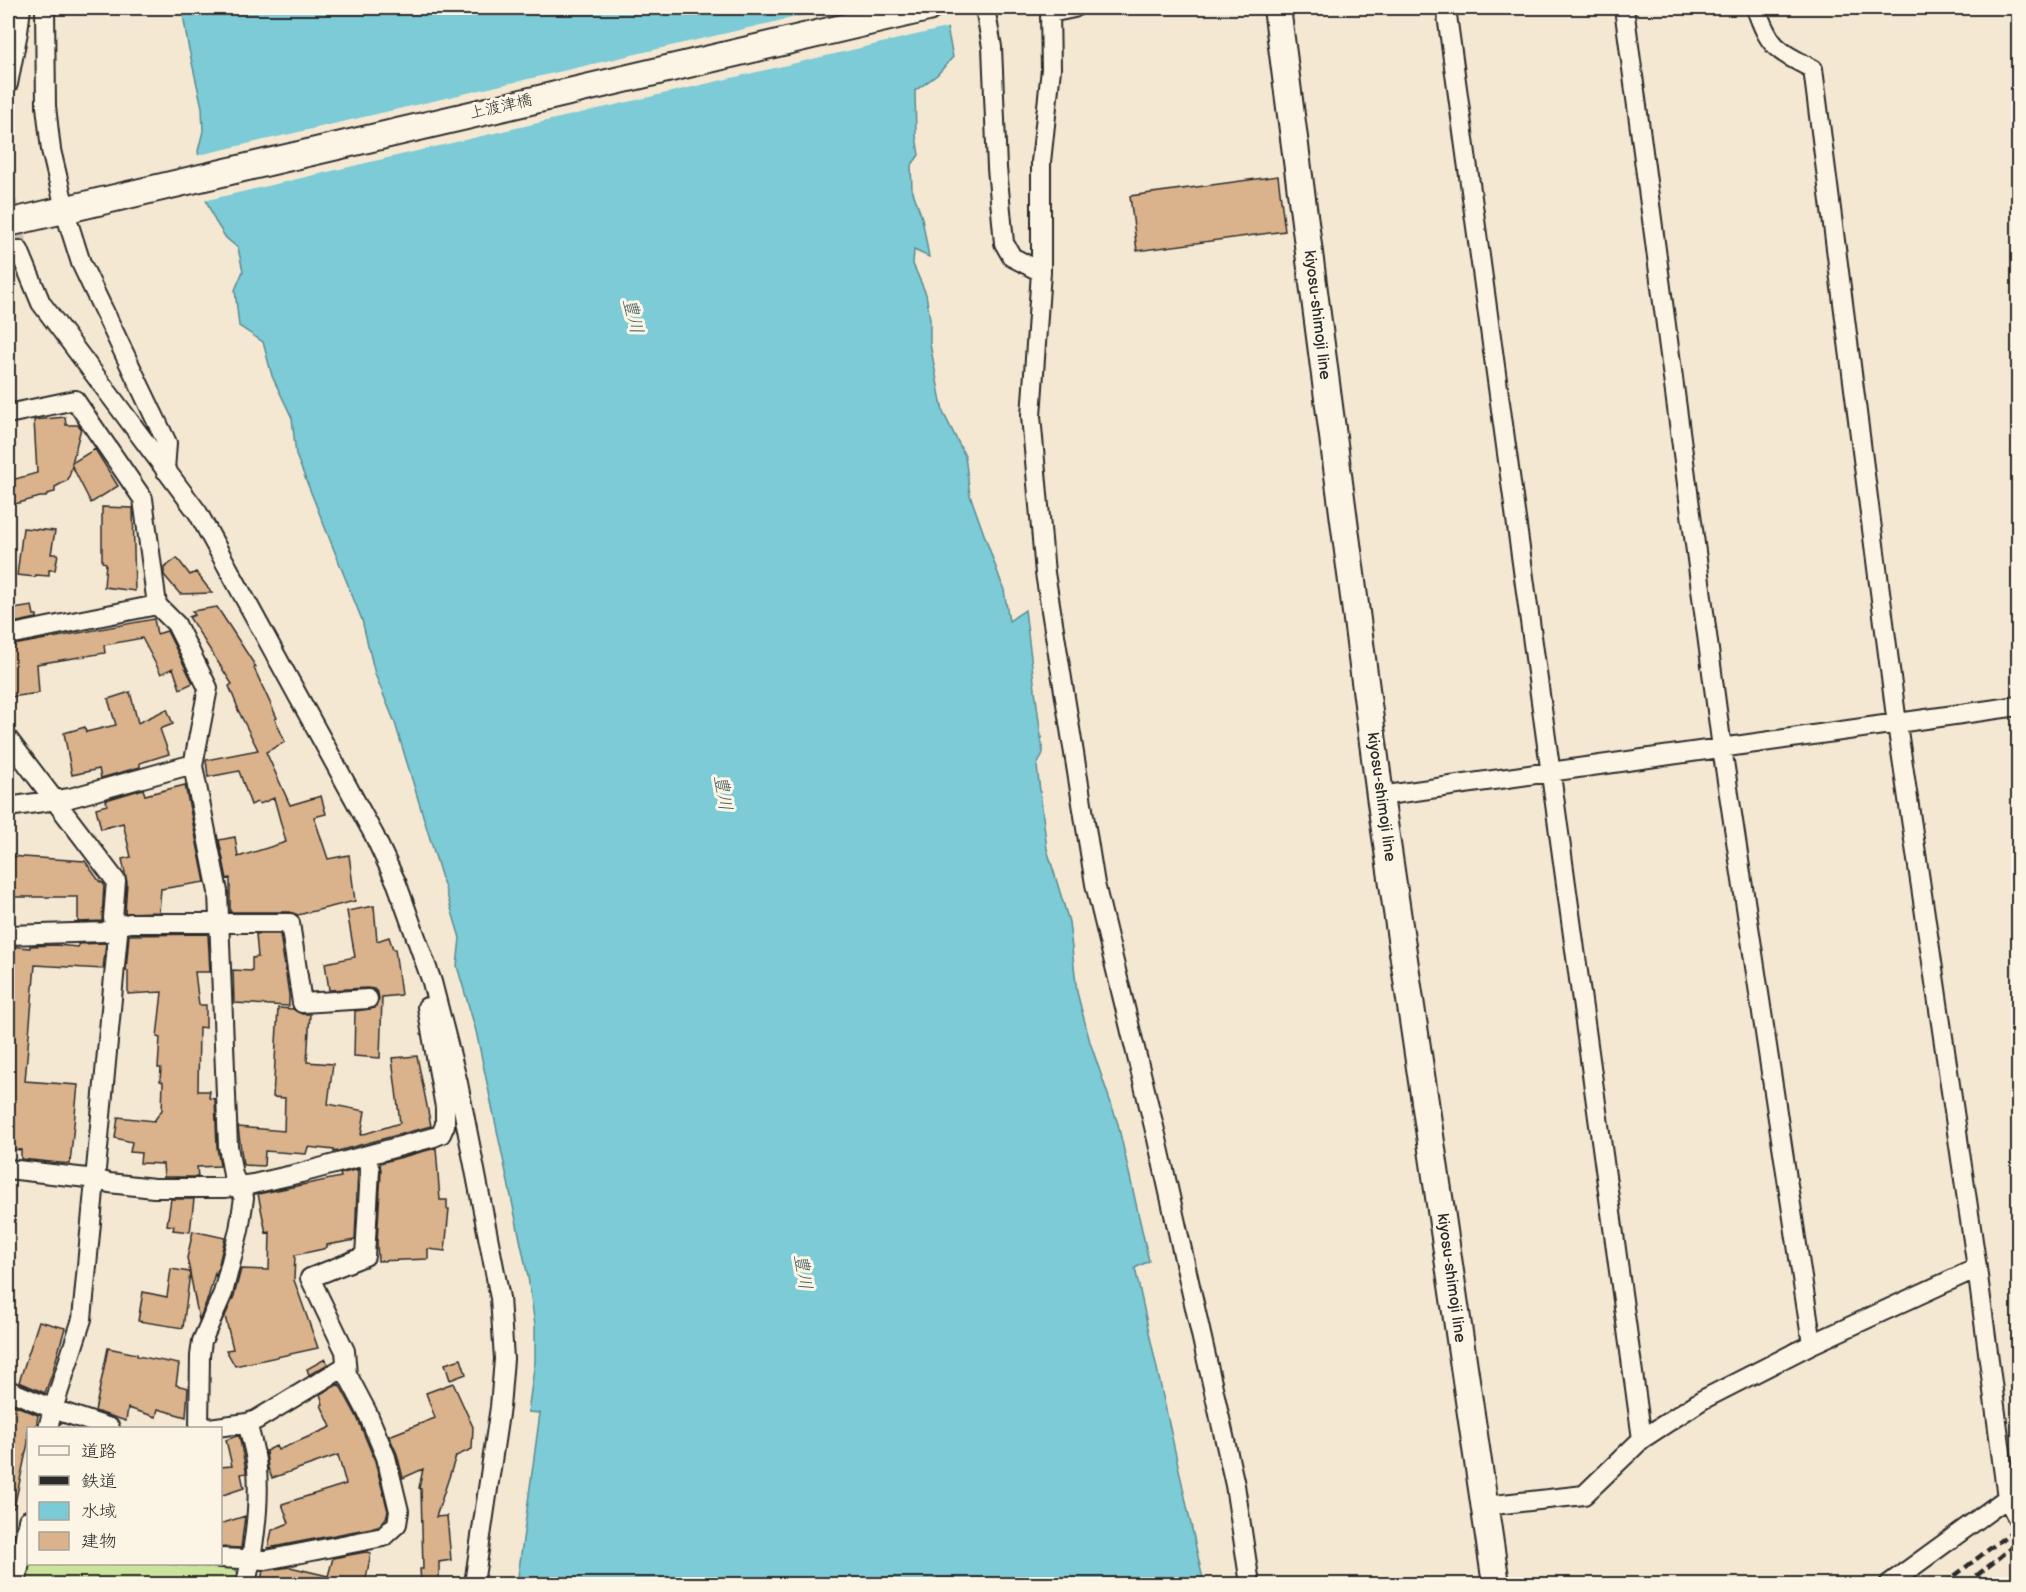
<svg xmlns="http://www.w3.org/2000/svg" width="2026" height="1592" font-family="'Balsamiq Sans','Klee One',sans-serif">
  <rect width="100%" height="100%" fill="#f5e8d3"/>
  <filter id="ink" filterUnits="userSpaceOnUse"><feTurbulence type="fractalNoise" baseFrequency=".0167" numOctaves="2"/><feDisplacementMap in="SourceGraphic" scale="12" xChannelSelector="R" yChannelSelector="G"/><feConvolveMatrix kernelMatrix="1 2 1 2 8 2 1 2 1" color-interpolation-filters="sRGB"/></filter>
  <g filter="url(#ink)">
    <path fill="#cae59b" stroke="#7a8863" stroke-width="1.5" d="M 30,1564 L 164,1564 L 235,1569 L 240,1576 L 239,1584 L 26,1584 Z"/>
    <path fill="#7bcbd6" stroke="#5b8b92" stroke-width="1.5" d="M 182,8 L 943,8 L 953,57 L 937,75 L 915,91 L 916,135 L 919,155 L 911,166 L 912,189 L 922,218 L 929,257 L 914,250 L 913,264 L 926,294 L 930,319 L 930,344 L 943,412 L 965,456 L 970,495 L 1004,590 L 1009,621 L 1025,610 L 1043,753 L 1037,766 L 1047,849 L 1069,922 L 1077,992 L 1090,1042 L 1118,1124 L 1149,1261 L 1135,1268 L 1204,1584 L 517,1584 L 540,1413 L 528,1412 L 535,1361 L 535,1325 L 528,1277 L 476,1031 L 457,966 L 460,938 L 395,723 L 375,674 L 362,620 L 296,455 L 292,418 L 272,376 L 263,342 L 239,326 L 235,290 L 243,271 L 238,248 L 226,238 L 215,221 L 206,200 L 198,151 L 203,131 L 202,107 L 188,45 Z"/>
    <path fill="#f5e8d3" d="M 835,8 L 946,8 L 950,27 L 203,201 L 195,156 Z"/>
    <path fill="#dab28b" stroke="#2b2b2b" stroke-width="1.5" d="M 1278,176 L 1285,231 L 1137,251 L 1130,196 Z
      M 65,417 L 66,425 L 78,425 L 81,428 L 72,463 L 95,449 L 118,486 L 91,503 L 72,466 L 68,480 L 55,487 L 55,492 L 47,494 L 46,497 L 40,497 L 8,506 L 8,481 L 37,473 L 34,420 Z
      M 102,507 L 133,508 L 135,591 L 104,587 L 106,563 L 102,562 Z
      M 23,528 L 55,531 L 51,554 L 58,554 L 55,570 L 49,570 L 49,576 L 36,575 L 35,577 L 17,575 Z
      M 177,558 L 190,575 L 196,572 L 212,593 L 180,594 L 164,575 L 164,568 Z
      M 32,606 L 34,615 L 37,615 L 37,618 L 8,624 L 8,610 Z
      M 217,607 L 256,667 L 254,668 L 277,718 L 275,719 L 285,742 L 266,752 L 290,805 L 321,796 L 326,814 L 314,817 L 328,859 L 349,855 L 355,901 L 298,915 L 290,912 L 230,912 L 230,878 L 227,879 L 219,840 L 235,837 L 238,857 L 286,842 L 274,798 L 260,804 L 257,802 L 251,805 L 239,771 L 208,777 L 206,760 L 258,750 L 237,708 L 238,708 L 229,686 L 232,684 L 189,617 L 195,615 L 192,611 Z
      M 154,619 L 157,634 L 167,631 L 193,683 L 180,689 L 173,668 L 161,674 L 142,638 L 104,645 L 105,653 L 37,664 L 39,693 L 11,697 L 8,673 L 8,646 Z
      M 130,692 L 138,723 L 167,709 L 173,724 L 160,729 L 169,754 L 140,763 L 140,767 L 101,778 L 99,769 L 72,775 L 64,733 L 85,727 L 86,732 L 116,725 L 108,699 Z
      M 185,785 L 205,882 L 161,889 L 159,912 L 125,913 L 127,882 L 122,859 L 131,857 L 123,823 L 101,829 L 96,808 L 107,805 L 106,800 L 143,789 L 145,795 Z
      M 8,856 L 85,861 L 99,881 L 104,884 L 102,921 L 78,922 L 78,897 L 8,897 Z
      M 374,906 L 377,941 L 389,937 L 393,949 L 395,949 L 401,995 L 382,997 L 380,1058 L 354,1056 L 355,1011 L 375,1008 L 379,999 L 378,993 L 374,989 L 367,988 L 329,990 L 325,963 L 355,957 L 347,911 Z
      M 208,934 L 210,972 L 195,972 L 199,1005 L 206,1005 L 206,1028 L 199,1027 L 198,1091 L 210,1091 L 209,1098 L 215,1099 L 217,1147 L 220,1166 L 197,1167 L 198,1177 L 164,1177 L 163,1164 L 140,1163 L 141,1153 L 130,1152 L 132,1142 L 115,1138 L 118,1117 L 154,1121 L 162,1110 L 163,1082 L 160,1081 L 161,1068 L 158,1068 L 160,1038 L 157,1037 L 162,992 L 128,994 L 128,971 L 126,971 L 129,935 Z
      M 256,934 L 280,934 L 289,995 L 289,1006 L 234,1003 L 233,970 L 252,971 L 252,958 L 258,957 Z
      M 106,943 L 103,969 L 35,965 L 25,1081 L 78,1085 L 70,1164 L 21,1159 L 21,1150 L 12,1149 L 13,1134 L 8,1133 L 8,946 L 30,948 L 30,946 L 56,945 L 78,947 L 78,944 Z
      M 278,1008 L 293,1009 L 302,1014 L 310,1014 L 307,1062 L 333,1064 L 328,1104 L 365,1111 L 361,1135 L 400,1123 L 392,1058 L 417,1056 L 431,1126 L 334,1152 L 334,1150 L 308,1147 L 306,1154 L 265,1151 L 264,1166 L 243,1165 L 238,1127 L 284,1131 L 285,1098 L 273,1097 Z
      M 436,1148 L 440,1200 L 447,1200 L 447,1209 L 449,1209 L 445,1251 L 428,1249 L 428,1259 L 378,1261 L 377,1243 L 381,1171 L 380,1163 Z
      M 358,1169 L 355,1240 L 327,1245 L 327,1247 L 323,1249 L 295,1255 L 294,1280 L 318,1348 L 235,1366 L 226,1350 L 233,1349 L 225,1316 L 234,1296 L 241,1269 L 269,1270 L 270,1232 L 266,1233 L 258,1194 L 341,1177 L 340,1174 Z
      M 171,1199 L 194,1199 L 190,1232 L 173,1230 L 174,1226 L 167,1225 Z
      M 193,1231 L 225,1238 L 216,1277 L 215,1273 L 208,1298 L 199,1320 L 190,1273 L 183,1328 L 138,1321 L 143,1292 L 167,1297 L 171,1269 L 190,1272 L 187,1258 Z
      M 39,1321 L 65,1328 L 52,1374 L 45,1393 L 19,1382 Z
      M 108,1348 L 137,1354 L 137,1356 L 179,1364 L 176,1385 L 188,1388 L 186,1417 L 158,1409 L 156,1417 L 128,1408 L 126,1421 L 95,1411 Z
      M 325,1359 L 328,1364 L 309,1375 L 307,1369 Z
      M 461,1359 L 466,1374 L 450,1380 L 445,1364 Z
      M 453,1383 L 473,1427 L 472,1449 L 456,1456 L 436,1517 L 447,1516 L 451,1560 L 439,1562 L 439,1584 L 421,1584 L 420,1569 L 423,1569 L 421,1489 L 419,1488 L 423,1469 L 403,1478 L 397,1454 L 389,1436 L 435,1418 L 426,1393 Z
      M 339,1384 L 357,1417 L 375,1461 L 388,1511 L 386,1518 L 380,1525 L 371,1528 L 268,1548 L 272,1530 L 289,1523 L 282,1504 L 346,1484 L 338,1455 L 272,1478 L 268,1468 L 266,1451 L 276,1446 L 278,1450 L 331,1427 L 321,1405 L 323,1404 L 320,1394 Z
      M 14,1405 L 38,1415 L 36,1428 L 28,1428 L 28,1443 L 14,1508 L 8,1507 L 8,1418 L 10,1408 Z
      M 239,1435 L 246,1470 L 246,1473 L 241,1474 L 244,1488 L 220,1496 L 220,1467 L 232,1466 L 226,1440 Z
      M 245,1516 L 241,1548 L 220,1547 L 220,1524 Z
      M 366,1552 L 371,1553 L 365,1584 L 260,1584 L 263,1571 L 290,1567 L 328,1576 L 333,1558 Z"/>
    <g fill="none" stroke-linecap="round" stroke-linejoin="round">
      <path stroke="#cdc2b1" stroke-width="18" stroke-dasharray="18 9" stroke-linecap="butt" d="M 8,202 L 19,250"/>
      <defs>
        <path id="street" d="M 45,8 L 46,106 L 51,150 L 69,225 L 81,263 L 167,443 L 165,470
          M 985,8 L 992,47 L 997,168 L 1004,243 L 1012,257 L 1041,272
          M 1074,8 L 1050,13 L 1051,69 L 1041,162 L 1041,272 L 1031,416 L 1045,573 L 1095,884 L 1157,1139 L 1235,1485 L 1250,1584
          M 1446,8 L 1642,1439
          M 1624,8 L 1722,748 L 1812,1344
          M 1756,8 C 1770,48 1776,50 1813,69 L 1897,724 L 1977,1268 L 2007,1498 L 2018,1519
          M 8,84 L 18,32 L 21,8
          M 8,253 L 19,250 L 41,303 L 198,513 L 374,835 L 397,884 L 432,982 L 458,1083 L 500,1298 L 504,1359 L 500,1407 L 474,1584
          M 8,414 L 75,400 L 143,499 L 157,605 L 176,624 L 208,688 L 193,766 L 218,892 L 228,1146 L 233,1175 L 244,1198 L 239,1230 L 223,1293 L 202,1341 L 200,1356 L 199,1428
          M 8,635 L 157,605
          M 8,739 L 116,881 L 113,918 L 118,934 L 82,1319 L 53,1409 L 48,1428
          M 1380,796 L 2018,706
          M 8,807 L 70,798 L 186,766 L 193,766
          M 8,935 L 105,932 L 115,926 L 130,923 L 290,923 L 302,1003 L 368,999
          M 8,1169 L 96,1179 L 109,1183 L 154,1188 L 224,1188 L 253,1184 L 301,1173 L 434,1137 L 441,1134 L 445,1125 L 445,1107 L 427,1007
          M 8,1390 L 53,1409 L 110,1428
          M 247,1423 L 256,1420 L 346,1366
          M 209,1428 L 247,1423 C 251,1438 256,1454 257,1469 C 260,1507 254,1547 246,1584
          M 1485,1506 L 1584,1495 L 1642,1439 L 1702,1400 L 1812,1344 L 1977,1268
          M 220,1558 L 266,1560 L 383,1537 L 397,1524 L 399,1511 L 386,1457 L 367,1412 L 347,1374 L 345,1351 L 310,1278 L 365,1256 L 370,1170 L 365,1156
          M 16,1584 L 28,1520
          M 1889,1584 L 2007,1498"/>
        <path id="secondary" d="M 1277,8 L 1380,796 L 1496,1584
          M 8,223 L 928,8"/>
      </defs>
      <use href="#street" stroke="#2b2b2b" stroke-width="22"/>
      <use href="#secondary" stroke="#2b2b2b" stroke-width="30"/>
      <use href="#street" stroke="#fcf5e5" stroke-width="18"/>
      <use href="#secondary" stroke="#fcf5e5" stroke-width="26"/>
      <path stroke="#2b2b2b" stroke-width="4.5" stroke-dasharray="9 4.5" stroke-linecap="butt" d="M 1944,1584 L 2018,1527
        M 1966,1584 L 2018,1543"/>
    </g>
  </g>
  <g text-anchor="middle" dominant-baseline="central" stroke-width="6" stroke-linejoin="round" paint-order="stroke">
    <g font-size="16" fill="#2b2b2b" stroke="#fcf5e5">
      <text transform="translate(501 107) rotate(-13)">上渡津橋</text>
      <text transform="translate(1317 315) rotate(83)">kiyosu-shimoji line</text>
      <text transform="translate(1381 797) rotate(82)">kiyosu-shimoji line</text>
      <text transform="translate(1451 1278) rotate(82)">kiyosu-shimoji line</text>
    </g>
    <g font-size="18" font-style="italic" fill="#435b5e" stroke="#fcf5e5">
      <text transform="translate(633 316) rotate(77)">豊川</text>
      <text transform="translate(723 793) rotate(81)">豊川</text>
      <text transform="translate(803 1272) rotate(81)">豊川</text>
    </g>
  </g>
  <rect width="2026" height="1592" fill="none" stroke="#fcf5e5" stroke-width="30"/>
  <rect x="15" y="15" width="1996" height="1562" fill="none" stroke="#2b2b2b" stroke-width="2" filter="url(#ink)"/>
  <rect x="27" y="1427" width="195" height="138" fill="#fcf5e5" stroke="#a8a49b" stroke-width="1.5"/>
  <rect x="39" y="1446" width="30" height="9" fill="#fcf5e5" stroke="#a8a49b" stroke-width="1.5"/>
  <text x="81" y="1457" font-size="18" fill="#2b2b2b">道路</text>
  <rect x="39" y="1476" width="30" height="9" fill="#2b2b2b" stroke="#a8a49b" stroke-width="1.5"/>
  <text x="81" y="1487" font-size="18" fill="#2b2b2b">鉄道</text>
  <rect x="39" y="1502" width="30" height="18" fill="#7bcbd6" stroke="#a8a49b" stroke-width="1.5"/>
  <text x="81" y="1517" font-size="18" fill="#2b2b2b">水域</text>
  <rect x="39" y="1532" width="30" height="18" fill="#dab28b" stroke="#a8a49b" stroke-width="1.5"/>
  <text x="81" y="1547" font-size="18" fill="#2b2b2b">建物</text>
</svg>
